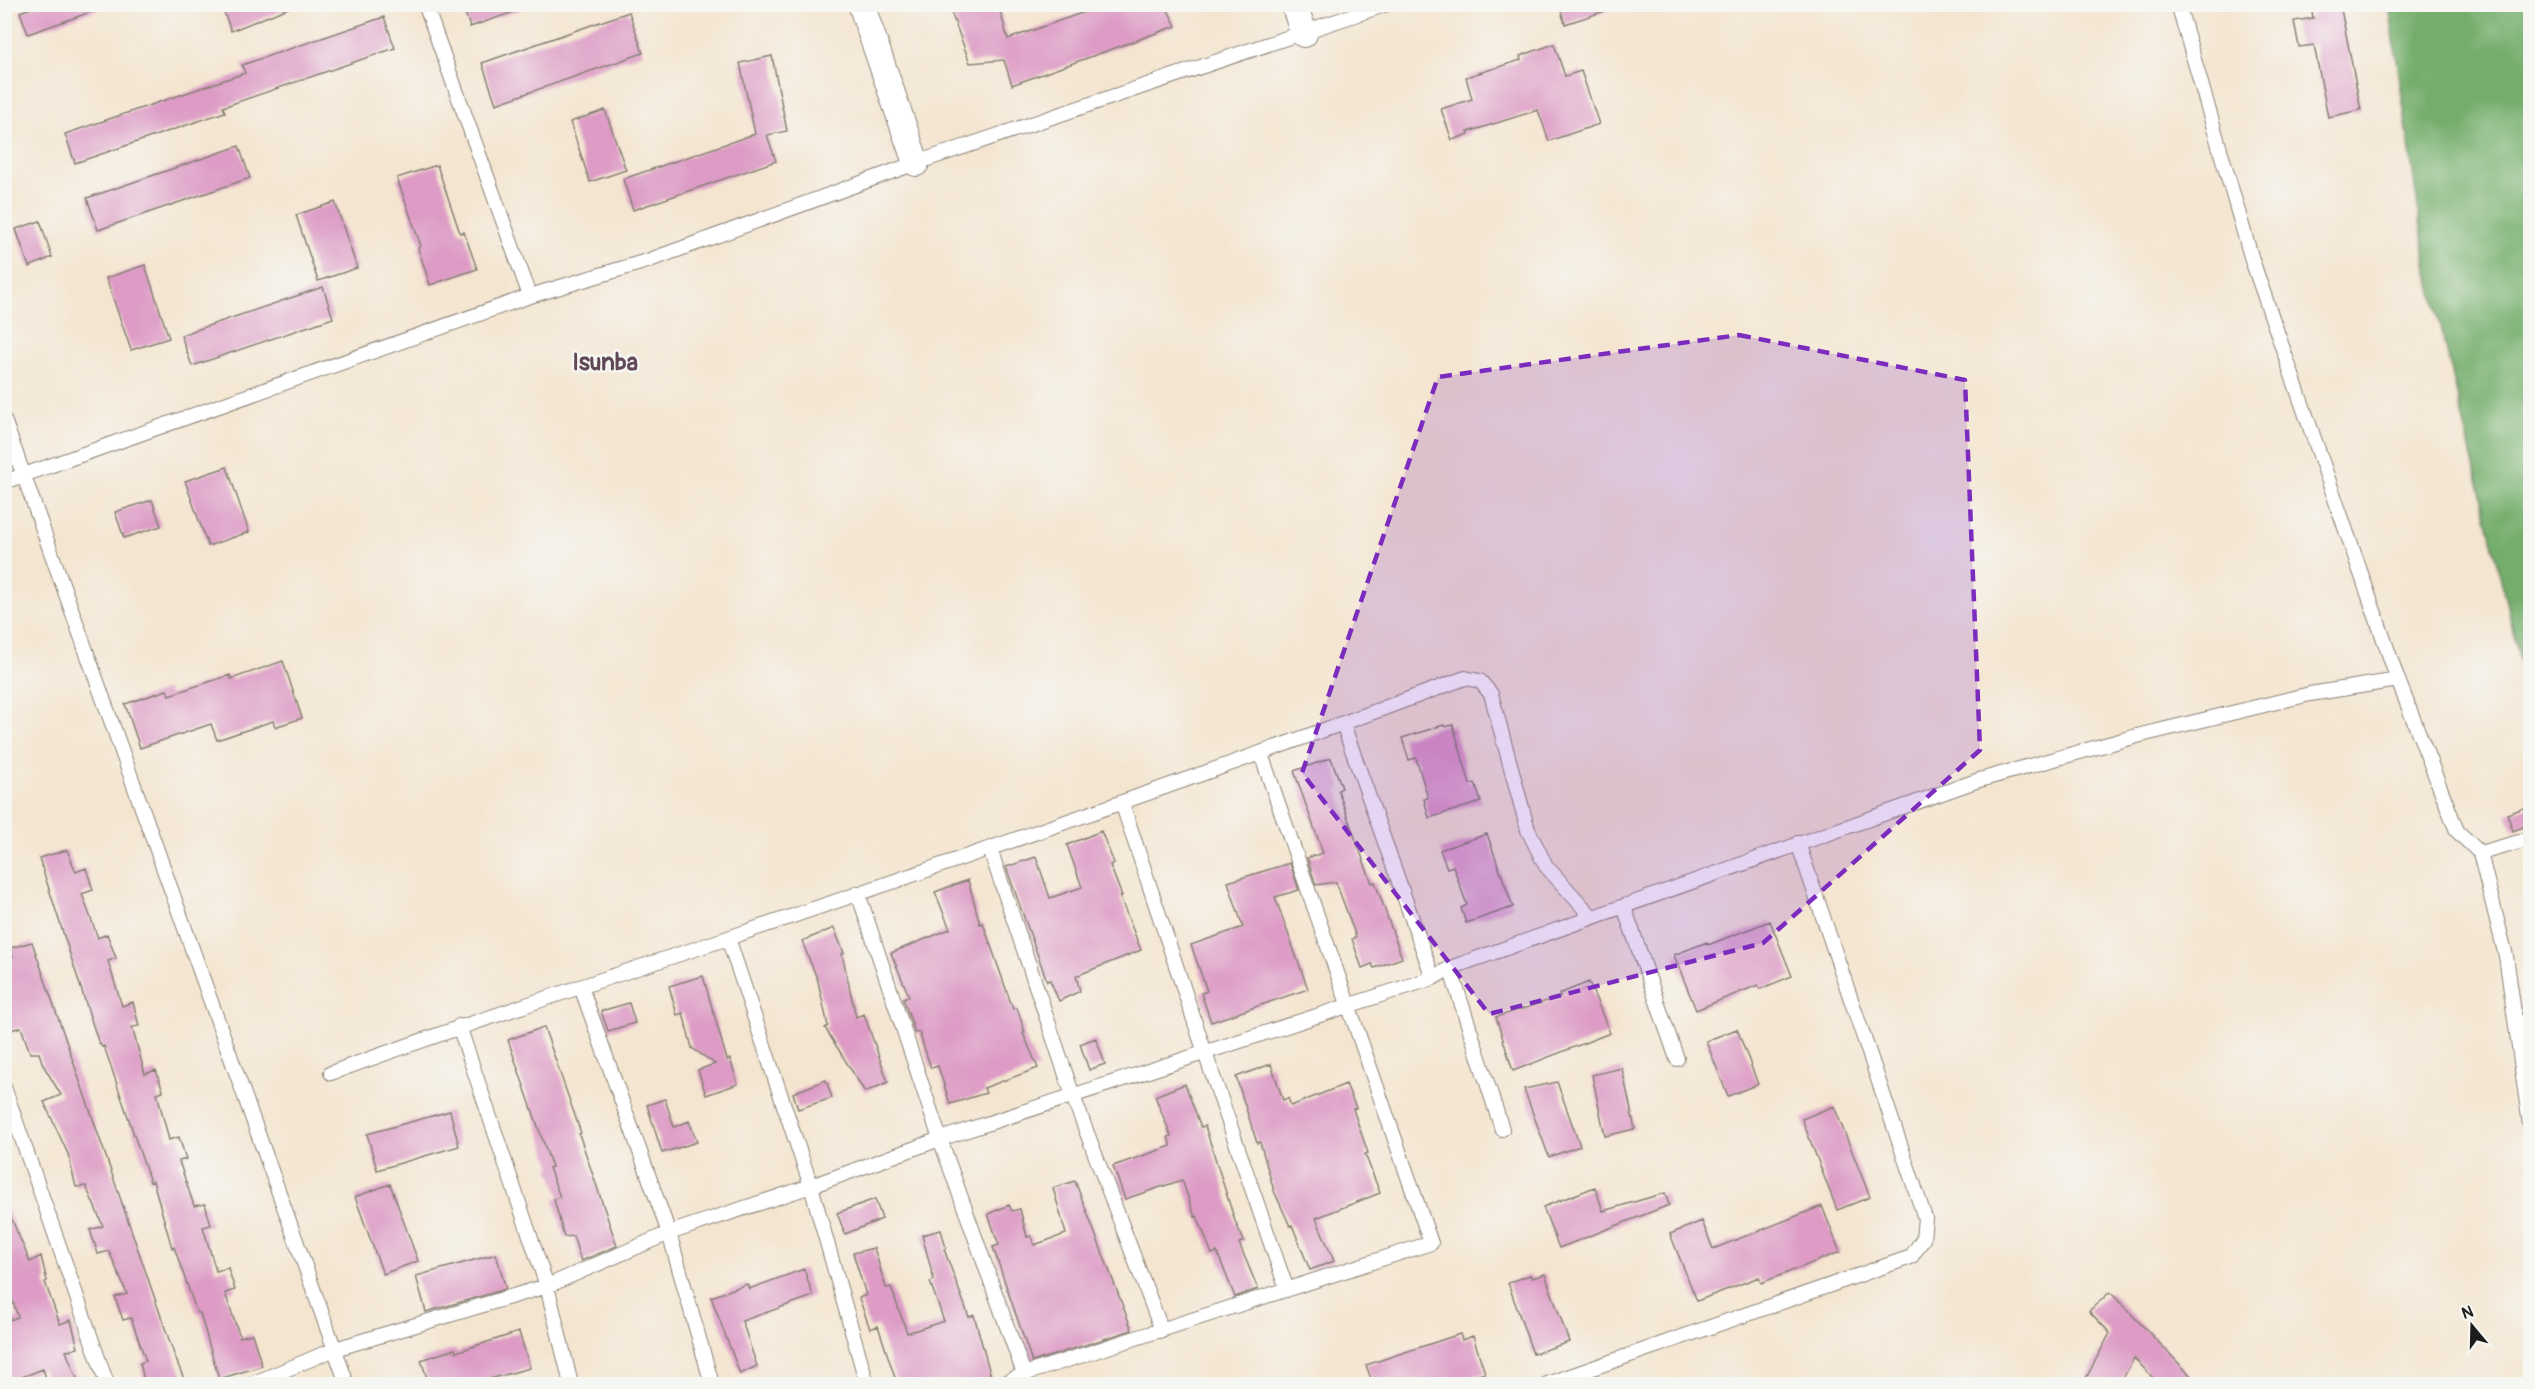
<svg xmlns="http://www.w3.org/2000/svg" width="2535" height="1389" font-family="Pangolin,sans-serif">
  <rect width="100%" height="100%" fill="#f6f6f2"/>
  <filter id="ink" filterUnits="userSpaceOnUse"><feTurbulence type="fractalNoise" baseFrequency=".0167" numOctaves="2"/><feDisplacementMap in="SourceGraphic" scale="12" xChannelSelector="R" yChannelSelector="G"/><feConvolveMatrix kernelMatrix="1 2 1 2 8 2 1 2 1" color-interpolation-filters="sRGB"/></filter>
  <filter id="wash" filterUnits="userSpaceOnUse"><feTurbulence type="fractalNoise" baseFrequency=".008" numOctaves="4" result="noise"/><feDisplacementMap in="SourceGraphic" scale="24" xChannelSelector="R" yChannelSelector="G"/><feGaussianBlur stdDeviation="1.35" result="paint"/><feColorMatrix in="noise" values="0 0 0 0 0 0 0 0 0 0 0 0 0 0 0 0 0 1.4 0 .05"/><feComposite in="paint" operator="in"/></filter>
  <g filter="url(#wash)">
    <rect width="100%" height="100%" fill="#f4e5d0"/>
    <path fill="#75ae6c" stroke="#486544" stroke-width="1.5" d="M 2389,5 L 2530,5 L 2530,703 L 2426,263 Z"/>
    <g id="blocks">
      <path fill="#dd9bc5" d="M 41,4 L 104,4 L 105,7 L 28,34 L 20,12 Z
        M 221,4 L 295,4 L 296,5 L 231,31 Z
        M 462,4 L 527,4 L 528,7 L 470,27 Z
        M 948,4 L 998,4 L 1008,39 L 1107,4 L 1165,4 L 1176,26 L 1012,85 L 1004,60 L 970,63 Z
        M 1559,4 L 1614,4 L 1615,8 L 1565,24 Z
        M 2311,4 L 2340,4 L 2361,110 L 2328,117 L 2314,45 L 2299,47 L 2294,21 L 2313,18 Z
        M 629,12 L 643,53 L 496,104 L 482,63 Z
        M 384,17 L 395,48 L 223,107 L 225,112 L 75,163 L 65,134 L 245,73 L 242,65 Z
        M 1554,44 L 1565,76 L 1581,71 L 1599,124 L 1549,141 L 1538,110 L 1468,132 L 1469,134 L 1452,140 L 1441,109 L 1472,99 L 1466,77 L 1521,60 L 1520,56 Z
        M 772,56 L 787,131 L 767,135 L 776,161 L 633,210 L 623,179 L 755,134 L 740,63 Z
        M 605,110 L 626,170 L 590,182 L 570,122 Z
        M 239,146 L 250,178 L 98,230 L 87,198 Z
        M 437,165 L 460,233 L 464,232 L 477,269 L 430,285 L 418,248 L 421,246 L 397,178 Z
        M 335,202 L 357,268 L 318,281 L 296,215 Z
        M 40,221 L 52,257 L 29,267 L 16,229 Z
        M 145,265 L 169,338 L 131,350 L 106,278 Z
        M 323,287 L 333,318 L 192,366 L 181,335 Z
        M 227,467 L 249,532 L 208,546 L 185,481 Z
        M 152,500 L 161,526 L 124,538 L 115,512 Z
        M 283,661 L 302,718 L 275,727 L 273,721 L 217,740 L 211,724 L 140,748 L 125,704 L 167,690 L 169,695 L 230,675 L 231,679 Z
        M 1444,725 L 1445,727 L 1453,725 L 1470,784 L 1475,783 L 1481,802 L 1429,818 L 1424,799 L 1428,798 L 1416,758 L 1409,760 L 1402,738 Z
        M 1331,758 L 1342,788 L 1338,790 L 1356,841 L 1372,883 L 1375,882 L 1402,958 L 1374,968 L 1372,964 L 1362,968 L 1352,939 L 1356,937 L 1336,882 L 1316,885 L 1307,858 L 1323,853 L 1294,771 Z
        M 2530,806 L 2530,824 L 2513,831 L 2507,814 Z
        M 1101,831 L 1114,863 L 1110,865 L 1122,896 L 1120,897 L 1141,950 L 1076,976 L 1080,991 L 1059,1001 L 1050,980 L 1047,981 L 1006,867 L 1036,857 L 1050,898 L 1082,887 L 1067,845 Z
        M 1487,834 L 1513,907 L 1466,923 L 1461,908 L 1467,905 L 1453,866 L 1447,868 L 1440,850 Z
        M 67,850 L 76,872 L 86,868 L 93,890 L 82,894 L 98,938 L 107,934 L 116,958 L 108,961 L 122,1006 L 133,1002 L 139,1026 L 132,1027 L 145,1074 L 156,1070 L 163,1091 L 157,1093 L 169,1140 L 179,1137 L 186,1159 L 179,1161 L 194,1206 L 205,1204 L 211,1225 L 203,1227 L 216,1271 L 228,1268 L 235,1290 L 225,1293 L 240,1337 L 252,1334 L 262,1366 L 219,1379 L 200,1313 L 197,1313 L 174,1247 L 172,1248 L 153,1181 L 150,1182 L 104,1046 L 102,1047 L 98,1041 L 39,858 Z
        M 1290,863 L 1299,890 L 1275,897 L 1308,989 L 1211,1022 L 1201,993 L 1207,991 L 1191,945 L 1243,927 L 1228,882 Z
        M 968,880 L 980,924 L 983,923 L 1013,1009 L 1017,1008 L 1025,1032 L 1023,1033 L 1038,1068 L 984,1088 L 986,1093 L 950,1104 L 938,1066 L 931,1068 L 919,1032 L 915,1033 L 903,998 L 909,996 L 891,953 L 950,929 L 935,892 Z
        M 1770,921 L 1792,976 L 1760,989 L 1758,985 L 1696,1010 L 1674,955 L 1707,942 L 1708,945 Z
        M 834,928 L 844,953 L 842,954 L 856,1017 L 864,1014 L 888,1082 L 865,1092 L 825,1028 L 828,1026 L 818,981 L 802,941 Z
        M 32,942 L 175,1357 L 186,1384 L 145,1384 L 140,1363 L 146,1361 L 131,1318 L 123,1320 L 115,1297 L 127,1294 L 109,1251 L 98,1254 L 90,1230 L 103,1226 L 86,1186 L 76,1187 L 68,1154 L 44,1102 L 61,1095 L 43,1065 L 39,1053 L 30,1053 L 21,1027 L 8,1031 L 4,1022 L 4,959 L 13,957 L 10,948 Z
        M 703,976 L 727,1060 L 730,1059 L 738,1084 L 706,1095 L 698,1070 L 715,1064 L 692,1048 L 683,1013 L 677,1015 L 669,986 Z
        M 1589,982 L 1610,1033 L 1513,1071 L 1496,1017 L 1560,997 L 1559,994 Z
        M 629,1003 L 635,1023 L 608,1031 L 601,1011 Z
        M 544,1027 L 581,1133 L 579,1134 L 617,1246 L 581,1261 L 573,1236 L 564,1237 L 554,1199 L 560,1197 L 549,1168 L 552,1167 L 508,1040 Z
        M 1737,1029 L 1758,1084 L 1728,1096 L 1706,1041 Z
        M 1096,1038 L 1105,1064 L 1089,1070 L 1080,1044 Z
        M 1271,1064 L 1283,1100 L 1288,1098 L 1291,1106 L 1346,1084 L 1356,1108 L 1353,1109 L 1368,1153 L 1365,1154 L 1380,1193 L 1316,1218 L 1334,1261 L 1310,1270 L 1292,1225 L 1290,1226 L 1274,1191 L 1260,1142 L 1257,1143 L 1236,1077 Z
        M 1622,1068 L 1635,1129 L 1605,1136 L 1592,1075 Z
        M 826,1080 L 832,1098 L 798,1109 L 793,1093 Z
        M 1557,1082 L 1580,1146 L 1549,1157 L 1524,1089 Z
        M 1185,1084 L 1201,1127 L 1205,1126 L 1235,1221 L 1244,1241 L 1239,1243 L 1258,1289 L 1235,1297 L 1217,1252 L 1212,1254 L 1197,1216 L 1195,1217 L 1182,1180 L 1125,1199 L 1113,1166 L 1171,1146 L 1168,1137 L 1171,1136 L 1155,1096 Z
        M 665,1099 L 674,1127 L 689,1121 L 697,1142 L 662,1153 L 647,1105 Z
        M 1834,1106 L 1870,1197 L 1837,1210 L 1802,1119 Z
        M 450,1111 L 459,1146 L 377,1170 L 367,1134 Z
        M 1075,1181 L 1132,1330 L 1032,1362 L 993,1247 L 999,1245 L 988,1214 L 1009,1205 L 1012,1211 L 1020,1209 L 1027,1237 L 1031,1236 L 1034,1245 L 1066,1234 L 1053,1188 Z
        M 390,1184 L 418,1261 L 383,1274 L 355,1197 Z
        M 1595,1187 L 1603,1211 L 1665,1193 L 1669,1205 L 1559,1248 L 1543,1207 Z
        M 875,1199 L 882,1219 L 845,1234 L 837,1213 Z
        M 4,1201 L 30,1262 L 41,1256 L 47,1281 L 45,1282 L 60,1324 L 71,1320 L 78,1348 L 66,1351 L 79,1384 L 48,1384 L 43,1369 L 4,1384 L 4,1322 L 18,1317 L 4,1275 Z
        M 1822,1206 L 1840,1252 L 1761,1283 L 1759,1277 L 1697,1301 L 1670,1234 L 1702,1221 L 1713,1249 Z
        M 941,1230 L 946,1248 L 944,1249 L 969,1317 L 974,1315 L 993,1384 L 897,1384 L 878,1326 L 870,1329 L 859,1298 L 866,1295 L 853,1253 L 874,1248 L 886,1288 L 891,1287 L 907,1333 L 944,1321 L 930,1282 L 934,1280 L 922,1235 Z
        M 496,1254 L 506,1289 L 426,1312 L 416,1276 Z
        M 804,1269 L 813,1296 L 742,1321 L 757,1366 L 740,1374 L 711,1297 L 747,1284 L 749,1289 Z
        M 1545,1274 L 1569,1342 L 1533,1354 L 1508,1283 L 1530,1275 L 1532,1278 Z
        M 2110,1292 L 2191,1376 L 2182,1384 L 2159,1384 L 2134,1358 L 2120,1384 L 2083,1384 L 2110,1333 L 2089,1311 Z
        M 519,1332 L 530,1368 L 471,1384 L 429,1384 L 421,1360 L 455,1349 L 456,1352 Z
        M 1460,1334 L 1462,1340 L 1473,1336 L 1485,1373 L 1450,1384 L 1373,1384 L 1366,1365 Z"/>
    </g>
  </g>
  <g filter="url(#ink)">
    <use href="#blocks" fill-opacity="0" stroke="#888076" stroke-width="1.5"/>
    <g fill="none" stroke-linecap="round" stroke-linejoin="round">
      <defs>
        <path id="service" d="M 425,4 L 530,296
          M 2178,4 L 2252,260 L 2398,680 L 2457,831 L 2480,853 L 2530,839
          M 4,420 L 347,1384
          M 4,482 L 530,296 L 647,261 L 916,163 L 1387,4
          M 1343,724 L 1433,978
          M 1122,803 L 1205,1053 L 1287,1290
          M 990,849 L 1073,1096 L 1162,1331
          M 2480,853 L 2506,956 L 2530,1125
          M 858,893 L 940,1139 L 1024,1374
          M 1624,907 L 1677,1059
          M 728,938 L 811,1186 L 867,1384
          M 1450,968 L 1502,1129
          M 581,987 L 669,1233 L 712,1384
          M 459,1026 L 547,1286 L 571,1384
          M 331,1073 C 461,1025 593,983 725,939 C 973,855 1220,770 1465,678 L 1480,681 L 1491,694 L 1528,830 L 1546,866 L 1592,917
          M 4,1087 L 107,1384
          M 252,1384 L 335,1349 L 547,1286 L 669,1233 L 811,1186 L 940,1139 L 1433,978 L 1450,968 L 1976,781 L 2137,736 L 2310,694 L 2398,680
          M 1002,1384 L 1024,1374 L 1431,1243 L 1261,754
          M 1547,1384 L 1911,1257 L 1923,1239 L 1925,1218 L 1798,843"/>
        <path id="minor" d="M 861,4 L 916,163
          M 1294,4 L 1304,34"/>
      </defs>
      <use href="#service" stroke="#888076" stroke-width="16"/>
      <use href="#minor" stroke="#888076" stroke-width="28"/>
      <use href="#service" stroke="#fff" stroke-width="14"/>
      <use href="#minor" stroke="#fff" stroke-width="26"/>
    </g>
  </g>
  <path fill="#7b2cbf" fill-opacity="0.2" stroke="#7b2cbf" stroke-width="4.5" stroke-dasharray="12 8" stroke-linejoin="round" d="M 1739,335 L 1965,380 L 1980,750 L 1763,943 L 1489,1014 L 1302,773 L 1438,377 Z"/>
  <g text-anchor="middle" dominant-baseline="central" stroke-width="5" stroke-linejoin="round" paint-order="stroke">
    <g font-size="24" font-weight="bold" fill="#604857" stroke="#f6f6f2">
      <text x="605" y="362">Isunba</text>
    </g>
  </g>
  <rect width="2535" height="1389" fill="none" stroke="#f6f6f2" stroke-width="24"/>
  <g transform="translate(2472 1326) rotate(341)" stroke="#f6f6f2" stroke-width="4.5" paint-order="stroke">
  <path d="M0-4.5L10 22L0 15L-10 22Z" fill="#1c1c1c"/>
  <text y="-9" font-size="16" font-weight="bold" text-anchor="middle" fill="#1c1c1c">N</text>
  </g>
</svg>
